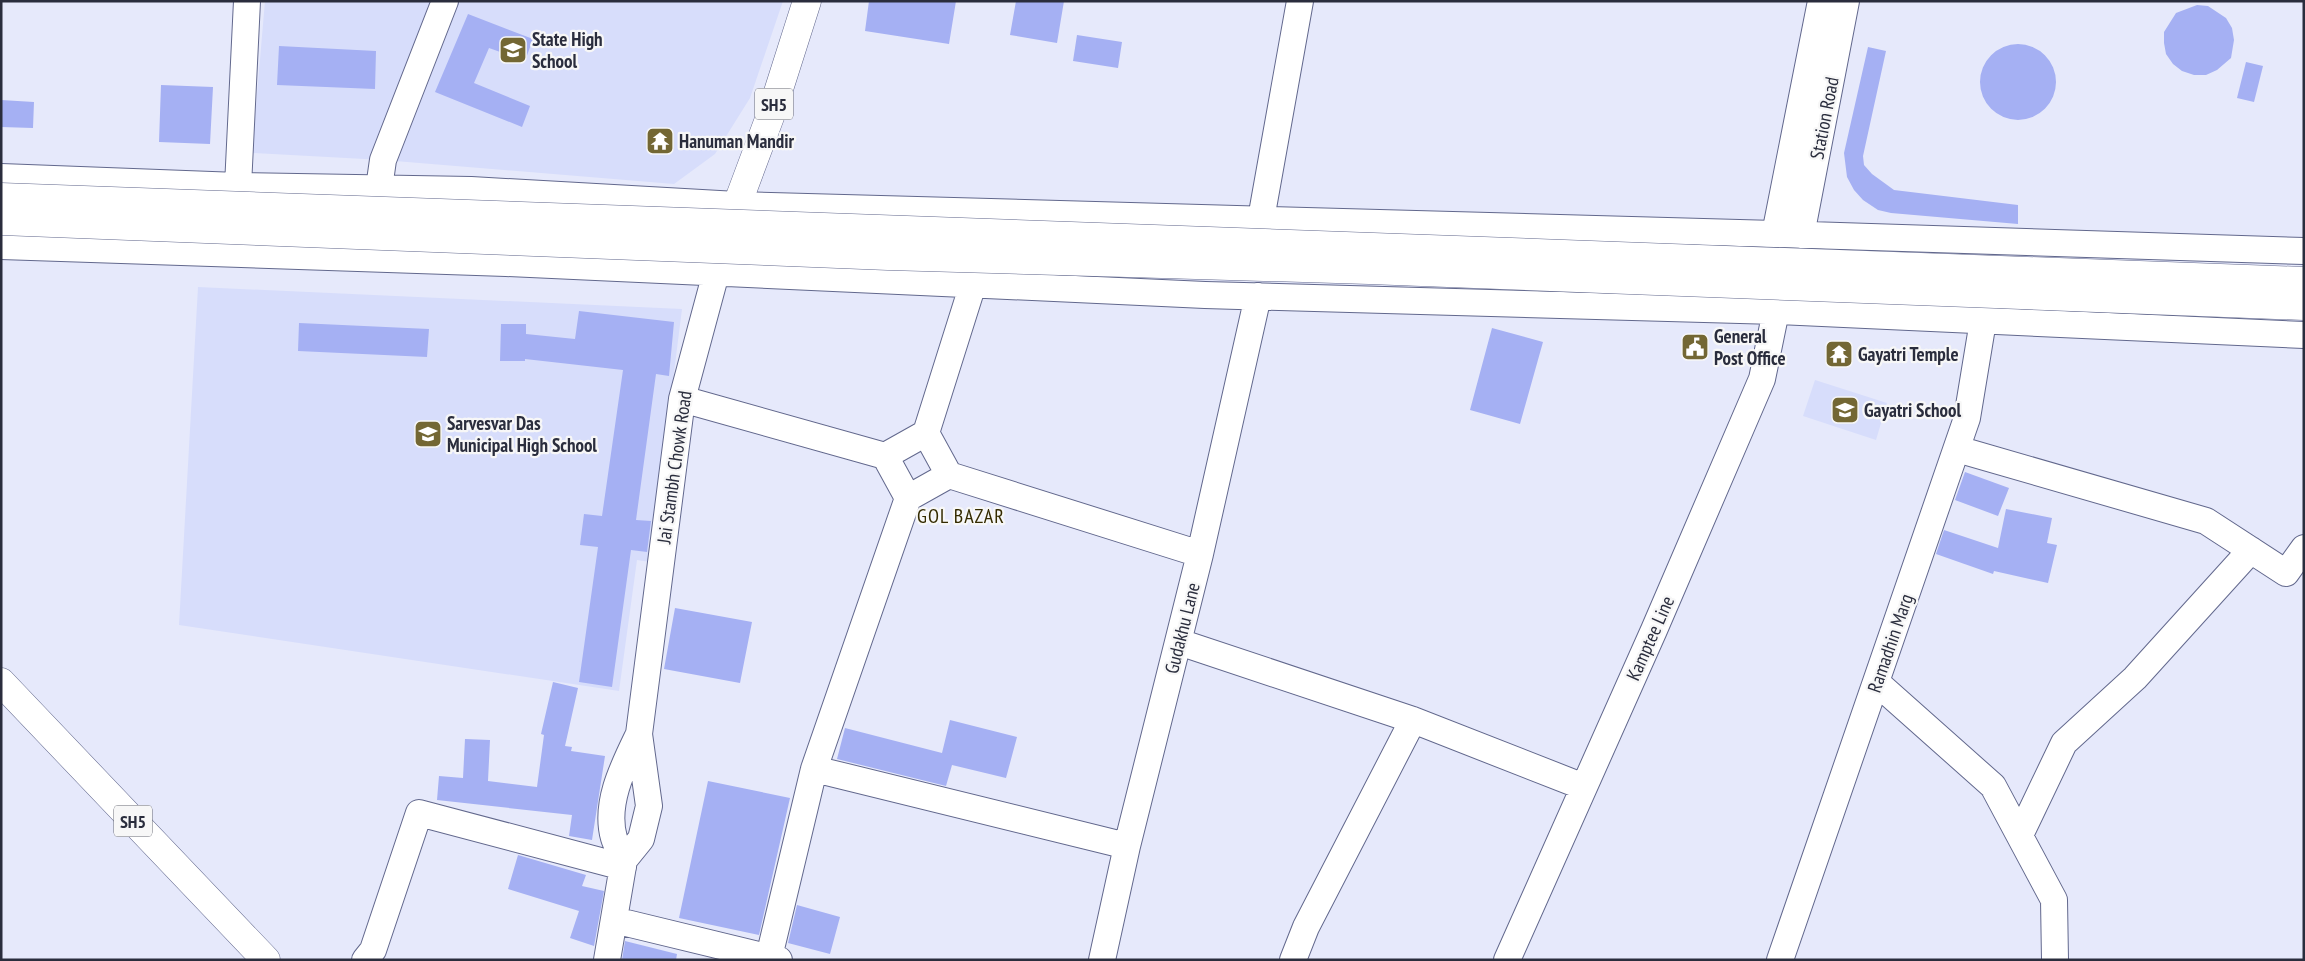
<svg xmlns="http://www.w3.org/2000/svg" width="2305" height="961" font-family="'PT Sans Narrow',sans-serif">
  <rect width="100%" height="100%" fill="#e6e9fb"/>
  <path fill="#d7ddfb" d="M 265,1 L 783,1 L 750,98 L 715,154 L 674,184 L 383,160 L 252,153 Z
    M 198,287 L 682,309 L 650,562 L 637,560 L 619,691 L 179,625 Z
    M 1815,380 L 1887,403 L 1876,440 L 1803,416 Z"/>
  <path fill="#a5b0f3" d="M 869,1 L 956,1 L 949,44 L 865,31 Z
    M 1016,1 L 1064,1 L 1057,43 L 1010,35 Z
    M 2197,5 L 2208,6 L 2226,18 L 2232,28 L 2234,40 L 2231,58 L 2217,70 L 2206,75 L 2194,75 L 2182,71 L 2173,64 L 2166,54 L 2164,43 L 2164,32 L 2176,13 Z
    M 468,14 L 533,39 L 525,61 L 489,48 L 474,83 L 530,106 L 522,127 L 435,92 Z
    M 1077,35 L 1122,42 L 1118,68 L 1073,61 Z
    M1980 82a38 38 0 1 1 76 0a38 38 0 1 1-76 0Z
    M 279,46 L 376,51 L 375,89 L 277,85 Z
    M 1868,47 L 1886,51 L 1863,156 L 1864,165 L 1872,174 L 1894,190 L 2018,205 L 2018,224 L 1891,213 L 1878,210 L 1863,200 L 1854,190 L 1847,177 L 1844,153 Z
    M 2246,62 L 2263,66 L 2254,102 L 2237,98 Z
    M 161,85 L 213,87 L 210,144 L 159,142 Z
    M 1,100 L 34,102 L 33,128 L 1,127 Z
    M 579,311 L 674,322 L 669,376 L 656,374 L 636,520 L 651,521 L 647,552 L 631,550 L 612,687 L 579,682 L 598,547 L 580,545 L 584,514 L 602,516 L 623,370 L 525,359 L 525,361 L 500,361 L 501,324 L 526,324 L 526,334 L 575,339 Z
    M 299,323 L 429,329 L 427,357 L 298,351 Z
    M 1492,328 L 1543,342 L 1520,424 L 1470,410 Z
    M 1965,472 L 2009,488 L 1998,516 L 1955,500 Z
    M 2006,509 L 2052,518 L 2047,543 L 2057,545 L 2048,583 L 1994,571 L 1993,574 L 1936,554 L 1944,530 L 1998,548 Z
    M 675,608 L 752,622 L 740,683 L 664,669 Z
    M 553,682 L 578,688 L 565,746 L 572,747 L 571,751 L 605,756 L 592,840 L 569,836 L 572,815 L 437,800 L 439,776 L 463,778 L 465,739 L 490,740 L 488,781 L 537,787 L 544,735 L 541,734 Z
    M 950,720 L 1017,737 L 1006,778 L 952,765 L 946,786 L 837,759 L 845,728 L 942,753 Z
    M 708,781 L 790,798 L 759,935 L 679,918 Z
    M 518,855 L 586,875 L 582,886 L 604,891 L 594,946 L 570,938 L 579,911 L 508,889 Z
    M 797,905 L 840,917 L 830,954 L 788,943 Z
    M 625,941 L 677,954 L 676,960 L 622,960 Z"/>
  <g fill="none" stroke-linecap="round" stroke-linejoin="round">
    <defs>
      <path id="minor" d="M 1,177 L 238,186 L 471,190 L 737,205 L 1775,234 L 2304,251
        M 238,186 L 247,1
        M 379,188 L 383,160 L 445,1
        M 1261,219 L 1300,1
        M 1775,234 L 1821,1
        M 1801,235 L 1846,1
        M 1,246 L 506,263 L 1205,295 L 1776,311 L 2304,335
        M 682,399 L 885,456
        M 926,433 L 973,284
        M 1957,449 L 2206,521 L 2286,573 L 2304,548
        M 949,475 L 1200,554
        M 1179,642 L 1413,720 L 1584,787
        M 1876,682 L 1993,786 L 2054,900 L 2055,960
        M 814,769 L 908,498 L 949,475 L 926,433 L 885,456 L 908,498
        M 2020,835 L 2064,743 L 2135,678 L 2251,550
        M 624,860 C 621,853 616,845 614,838 C 604,803 624,765 639,734
        M 614,920 L 779,960
        M 769,957 L 814,769 L 1127,846
        M 365,960 L 373,950 L 419,813 L 623,867
        M 607,960 L 624,860 L 641,839 L 649,806 L 639,734 L 682,399 L 720,258
        M 1102,960 L 1127,846 L 1200,554 L 1258,296
        M 1293,960 L 1306,927 L 1413,720
        M 1507,960 L 1654,630 L 1762,379 L 1776,311
        M 1780,960 L 1967,418 L 1983,321"/>
      <path id="major" d="M 737,205 L 771,114 L 807,1
        M 1,682 L 266,960"/>
    </defs>
    <use href="#minor" stroke="#62688d" stroke-width="28"/>
    <use href="#major" stroke="#62688d" stroke-width="29"/>
    <use href="#minor" stroke="#fff" stroke-width="26"/>
    <use href="#major" stroke="#fff" stroke-width="28"/>
    <defs>
      <path id="major-bridge" d="M 1,197 L 2304,281
        M 1,221 L 888,256 L 1369,270 L 2304,306"/>
    </defs>
    <use href="#major-bridge" stroke="#62688d" stroke-width="29" stroke-linecap="butt"/>
    <use href="#major-bridge" stroke="#fff" stroke-width="28"/>
  </g>
  <defs>
    <symbol id="school-square" viewBox="-11 -11 22 22"><rect x="-9" y="-9" width="18" height="18" rx="4" fill="#736734" stroke="#f7f7f7"/><path d="M0-5L7-2L0 1L-7-2ZM-4 1L0 2.5L4 1V4Q0 6-4 4Z" fill="#fff"/></symbol>
    <symbol id="temple-square" viewBox="-11 -11 22 22"><rect x="-9" y="-9" width="18" height="18" rx="4" fill="#736734" stroke="#f7f7f7"/><path d="M0-6L5-2H3V0L6.5 2.5H4V6H1.5V3h-3V6H-4V2.5H-6.5L-3 0V-2H-5Z" fill="#fff"/></symbol>
    <symbol id="civic-square" viewBox="-11 -11 22 22"><rect x="-9" y="-9" width="18" height="18" rx="4" fill="#736734" stroke="#f7f7f7"/><path d="M-.6-6.5H3V-4.5H.6V-3L4-1V1h2V6H-6V1h2V-1L-.6-3ZM-1.2 2.5V6h2.4V2.5Z" fill="#fff"/></symbol>
  </defs>
  <g fill-rule="evenodd">
    <use href="#school-square" x="497" y="34" width="32" height="32"/>
    <use href="#temple-square" x="644" y="125" width="32" height="32"/>
    <use href="#civic-square" x="1679" y="331" width="32" height="32"/>
    <use href="#temple-square" x="1823" y="338" width="32" height="32"/>
    <use href="#school-square" x="1829" y="394" width="32" height="32"/>
    <use href="#school-square" x="412" y="418" width="32" height="32"/>
  </g>
  <g text-anchor="middle" dominant-baseline="central" stroke-width="4.5" stroke-linejoin="round" paint-order="stroke">
    <g fill="#f7f7f7" stroke="#686a75" stroke-width="1">
      <rect x="755" y="88.5" width="38" height="31" rx="4"/>
      <rect x="114" y="805.5" width="38" height="31" rx="4"/>
    </g>
    <g font-size="18" font-weight="bold" fill="#2a2d3d">
      <text x="774" y="104">SH5</text>
      <text x="133" y="821">SH5</text>
    </g>
    <g font-size="19" font-weight="bold" fill="#2a2d3d" stroke="#f7f7f7" text-anchor="start">
      <text x="532" y="39">State High<tspan x="532" dy="22">School</tspan></text>
      <text x="679" y="141">Hanuman Mandir</text>
      <text x="1714" y="336">General<tspan x="1714" dy="22">Post Office</tspan></text>
      <text x="1858" y="354">Gayatri Temple</text>
      <text x="1864" y="410">Gayatri School</text>
      <text x="447" y="423">Sarvesvar Das<tspan x="447" dy="22">Municipal High School</tspan></text>
    </g>
    <g font-size="19" fill="#2a2d3d" stroke="#f7f7f7">
      <text transform="translate(1824 118) rotate(-79)">Station Road</text>
      <text transform="translate(674 467) rotate(-82)">Jai Stambh Chowk Road</text>
      <text transform="translate(1182 628) rotate(-76)">Gudakhu Lane</text>
      <text transform="translate(1650 638) rotate(-66)">Kamptee Line</text>
      <text transform="translate(1890 643) rotate(-71)">Ramadhin Marg</text>
    </g>
    <g font-size="20" letter-spacing="1" fill="#342b00" stroke="#f7f7f7">
      <text x="961" y="516">GOL BAZAR</text>
    </g>
  </g>
  <rect width="2305" height="961" fill="none" stroke="#2a2d3d" stroke-width="5"/>
</svg>
